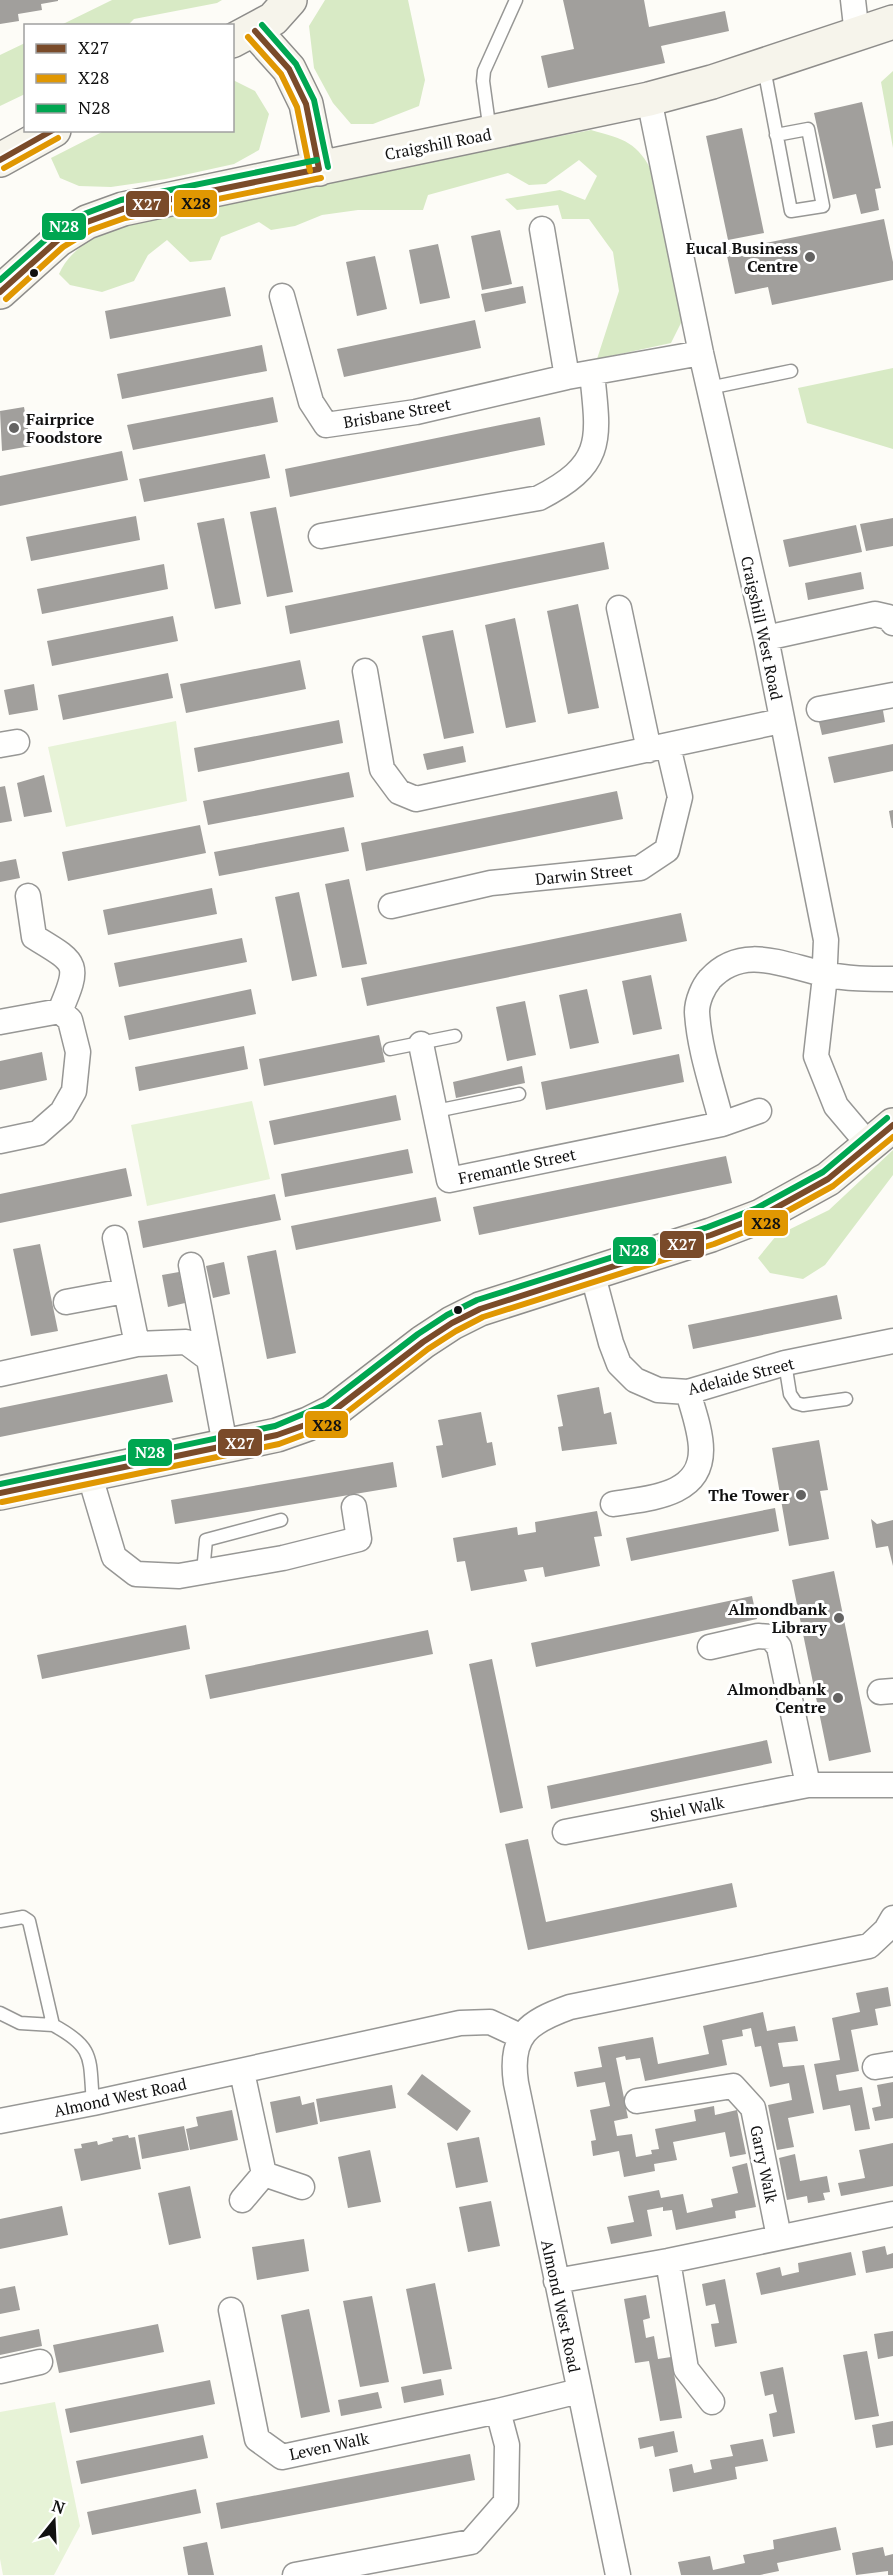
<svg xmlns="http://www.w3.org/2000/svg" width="893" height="2575" font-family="'PT Serif',serif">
  <rect width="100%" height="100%" fill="#fdfcf7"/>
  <path fill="#e7f3d7" d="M 176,721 L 187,801 L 66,827 L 48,747 Z
    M 252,1101 L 270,1179 L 147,1206 L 131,1125 Z
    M 55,2402 L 80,2526 L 54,2575 L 3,2575 L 0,2559 L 0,2412 Z"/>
  <path fill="#d8eac5" d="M 112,0 L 222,0 L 217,3 L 134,19 L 128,25 L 61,25 Z
    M 325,0 L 408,0 L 425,80 L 419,106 L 373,124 L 351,124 L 333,103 L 314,68 L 309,26 Z
    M 25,43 L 25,94 L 0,106 L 0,55 Z
    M 893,71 L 893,148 L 881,82 Z
    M 233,80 L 255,91 L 269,114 L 259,150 L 234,164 L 166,179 L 111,187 L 79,186 L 60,178 L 51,158 L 104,131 L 232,130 Z
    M 591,130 C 624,139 638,142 653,174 L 685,315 L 671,343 L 597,359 L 619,291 L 613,252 L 589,219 L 562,219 L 558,205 L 517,210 L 505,199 L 560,190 L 585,200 L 597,176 L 579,160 L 546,184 L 529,185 L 508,173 L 428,195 L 423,210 L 358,210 L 322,215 L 295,226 L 271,230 L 259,222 L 221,237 L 211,260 L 190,262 L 167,240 L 148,255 L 134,281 L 102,292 L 70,285 L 59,274 C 72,244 107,230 135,220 Z
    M 893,368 L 893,449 L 807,423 L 798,388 Z
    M 893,1150 L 893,1175 L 825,1265 L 803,1279 L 770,1273 L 758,1258 L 776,1236 L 829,1210 Z"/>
  <path fill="#a19f9c" d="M 0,0 L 58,0 L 58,1 L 41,4 L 42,10 L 18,14 L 19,21 L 0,24 Z
    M 563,0 L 644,0 L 649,27 L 725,11 L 729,31 L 661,46 L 665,63 L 548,88 L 541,56 L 574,49 Z
    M 862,102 L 881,188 L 875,189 L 879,210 L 861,214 L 856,194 L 833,199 L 814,113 Z
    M 742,128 L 764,233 L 728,240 L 706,136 Z
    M 884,219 L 893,262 L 893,280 L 772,305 L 768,287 L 735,294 L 726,251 Z
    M 500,230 L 512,284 L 482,290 L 471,236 Z
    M 438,244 L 450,298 L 420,304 L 409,250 Z
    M 375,256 L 387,309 L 357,316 L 346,262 Z
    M 523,286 L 526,303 L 485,312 L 481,294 Z
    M 225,287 L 231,316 L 110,339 L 105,311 Z
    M 475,320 L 481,348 L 344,377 L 337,349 Z
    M 262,345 L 267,371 L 122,399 L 117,374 Z
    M 273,397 L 278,422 L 133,450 L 127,425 Z
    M 24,407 L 31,446 L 2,451 L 0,411 Z
    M 540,417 L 545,445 L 290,497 L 285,469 Z
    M 122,451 L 128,480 L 0,506 L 0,476 Z
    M 265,454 L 270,478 L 144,502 L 139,479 Z
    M 276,507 L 293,592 L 267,597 L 250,512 Z
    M 136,516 L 140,540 L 31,561 L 26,537 Z
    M 224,518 L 241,604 L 215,609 L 197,523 Z
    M 893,518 L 893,546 L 866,551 L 860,524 Z
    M 856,525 L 862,552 L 789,567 L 783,540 Z
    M 604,542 L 609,569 L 290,634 L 285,606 Z
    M 164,564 L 168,589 L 42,614 L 37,589 Z
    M 861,572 L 864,589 L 808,600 L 805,583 Z
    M 578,604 L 599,708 L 568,714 L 547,611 Z
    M 173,616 L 178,641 L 52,666 L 47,641 Z
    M 515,618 L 536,722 L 506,728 L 485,625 Z
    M 453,630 L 474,733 L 444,739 L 422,636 Z
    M 300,660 L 306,689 L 186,713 L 180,684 Z
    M 168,673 L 173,698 L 63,720 L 58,695 Z
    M 34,684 L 38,710 L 9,715 L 4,690 Z
    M 882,705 L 885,722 L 822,735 L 818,718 Z
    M 339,720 L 343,743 L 198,772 L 194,748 Z
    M 893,744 L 893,771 L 834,783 L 828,757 Z
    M 463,746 L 466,762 L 427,770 L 423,754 Z
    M 349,772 L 354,797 L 208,825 L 203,801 Z
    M 44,775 L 52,812 L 24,817 L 17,783 Z
    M 5,786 L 12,821 L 0,823 L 0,787 Z
    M 617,791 L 623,819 L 366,871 L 361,843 Z
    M 893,810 L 893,828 L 892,828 L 889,811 Z
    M 200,825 L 206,853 L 68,881 L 62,852 Z
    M 344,827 L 349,851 L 219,876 L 214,852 Z
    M 16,859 L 20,878 L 0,882 L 0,862 Z
    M 349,879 L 367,964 L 342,968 L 325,884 Z
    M 212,888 L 217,914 L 108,935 L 103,910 Z
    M 299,892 L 317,976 L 292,981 L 275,897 Z
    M 681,913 L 687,941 L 367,1006 L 361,978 Z
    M 242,938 L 247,962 L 119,987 L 114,963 Z
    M 651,975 L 662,1029 L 633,1035 L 622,981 Z
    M 251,989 L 256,1014 L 129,1040 L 124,1016 Z
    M 587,989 L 599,1043 L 570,1049 L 559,995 Z
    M 525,1001 L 536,1055 L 507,1061 L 496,1007 Z
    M 379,1035 L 385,1062 L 264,1086 L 259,1059 Z
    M 244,1046 L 248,1069 L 139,1091 L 135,1067 Z
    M 42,1052 L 47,1080 L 0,1090 L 0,1061 Z
    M 679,1054 L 684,1082 L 546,1110 L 541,1082 Z
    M 522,1066 L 525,1083 L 456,1098 L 453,1082 Z
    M 396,1095 L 401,1120 L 274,1145 L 269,1121 Z
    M 408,1149 L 413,1173 L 285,1197 L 281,1174 Z
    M 726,1156 L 732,1183 L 479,1235 L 473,1207 Z
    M 126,1168 L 132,1196 L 0,1223 L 0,1194 Z
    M 275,1194 L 281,1220 L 143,1248 L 138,1221 Z
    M 436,1197 L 441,1221 L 296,1250 L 291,1226 Z
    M 40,1244 L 58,1331 L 31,1336 L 13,1249 Z
    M 276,1250 L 296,1353 L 267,1359 L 247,1256 Z
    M 224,1262 L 230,1294 L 213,1298 L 206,1266 Z
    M 179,1272 L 185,1303 L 168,1307 L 162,1275 Z
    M 837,1295 L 842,1319 L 693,1349 L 688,1325 Z
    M 167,1374 L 173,1402 L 0,1437 L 0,1408 Z
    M 599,1387 L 604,1414 L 611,1412 L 617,1444 L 562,1451 L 558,1427 L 563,1426 L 557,1395 Z
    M 481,1412 L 487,1443 L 492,1442 L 496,1465 L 442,1478 L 436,1446 L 443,1445 L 438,1420 Z
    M 819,1440 L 828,1490 L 820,1491 L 829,1539 L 789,1546 L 772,1448 Z
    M 393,1462 L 397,1487 L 175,1524 L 171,1500 Z
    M 775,1508 L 779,1531 L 631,1561 L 626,1538 Z
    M 597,1511 L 602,1536 L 594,1537 L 600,1566 L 545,1577 L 543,1567 L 524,1570 L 527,1581 L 471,1591 L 465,1561 L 457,1562 L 453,1538 L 517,1527 L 518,1535 L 536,1532 L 535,1522 Z
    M 871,1519 L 877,1524 L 893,1520 L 893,1566 L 888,1546 L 876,1548 Z
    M 834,1571 L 871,1752 L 829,1761 L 792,1580 Z
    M 752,1596 L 757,1619 L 536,1667 L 531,1643 Z
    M 186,1625 L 190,1649 L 42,1679 L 37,1655 Z
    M 428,1630 L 433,1654 L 210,1699 L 205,1675 Z
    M 492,1659 L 523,1808 L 500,1813 L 469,1664 Z
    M 767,1740 L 772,1763 L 551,1809 L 547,1786 Z
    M 528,1839 L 546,1922 L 732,1883 L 737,1907 L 528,1950 L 505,1844 Z
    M 888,1987 L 891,2006 L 875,2009 L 878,2025 L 851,2030 L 859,2071 L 836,2075 L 839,2091 L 862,2087 L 870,2129 L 855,2131 L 850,2105 L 823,2110 L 814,2064 L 840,2060 L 832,2018 L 860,2012 L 856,1993 Z
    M 763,2012 L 767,2031 L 795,2026 L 798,2041 L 778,2043 L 783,2067 L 804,2065 L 814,2113 L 788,2118 L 794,2147 L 777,2150 L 768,2105 L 792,2100 L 789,2083 L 770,2087 L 761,2046 L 755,2047 L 751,2028 L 742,2030 L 743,2036 L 722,2040 L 727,2065 L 645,2081 L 640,2058 L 626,2060 L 625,2056 L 616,2058 L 628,2118 L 614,2121 L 617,2136 L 632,2134 L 636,2157 L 652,2154 L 651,2150 L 659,2149 L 655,2129 L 696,2121 L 694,2110 L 714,2106 L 715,2115 L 737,2110 L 746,2154 L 730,2157 L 725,2132 L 673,2142 L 677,2160 L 654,2164 L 655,2171 L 640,2174 L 624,2177 L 619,2151 L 593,2156 L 591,2141 L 596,2140 L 590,2110 L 610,2106 L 605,2082 L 577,2087 L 574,2072 L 602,2067 L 598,2047 L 653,2037 L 658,2064 L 709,2054 L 703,2026 Z
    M 422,2074 L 471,2111 L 457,2131 L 407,2094 Z
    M 893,2082 L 893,2118 L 875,2121 L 872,2108 L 881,2106 L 877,2085 Z
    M 392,2085 L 396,2108 L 320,2122 L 316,2099 Z
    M 300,2096 L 302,2105 L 314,2102 L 318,2124 L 276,2133 L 270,2102 Z
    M 232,2110 L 238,2140 L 190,2150 L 186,2129 L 198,2126 L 196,2117 Z
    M 184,2126 L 189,2150 L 142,2159 L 138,2135 Z
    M 128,2135 L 129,2138 L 135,2137 L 141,2169 L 81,2181 L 74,2149 L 82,2148 L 81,2144 L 97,2141 L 98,2145 L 105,2143 L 113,2141 L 112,2138 Z
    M 479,2137 L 488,2182 L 456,2188 L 447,2143 Z
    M 893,2143 L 893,2186 L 841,2196 L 838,2183 L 865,2178 L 859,2150 Z
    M 370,2150 L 381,2202 L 348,2208 L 338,2157 Z
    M 795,2154 L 800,2181 L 827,2176 L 830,2192 L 823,2193 L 825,2200 L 808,2203 L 807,2196 L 787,2200 L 779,2158 Z
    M 747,2163 L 756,2207 L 735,2211 L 736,2218 L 676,2230 L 672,2210 L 663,2211 L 663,2207 L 647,2210 L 652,2236 L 611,2244 L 607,2227 L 634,2222 L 628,2196 L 659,2190 L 661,2198 L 683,2194 L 687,2213 L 713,2207 L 711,2199 L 738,2193 L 732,2167 Z
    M 190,2186 L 201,2238 L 169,2245 L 158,2193 Z
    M 491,2201 L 500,2246 L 468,2252 L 459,2207 Z
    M 62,2206 L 68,2235 L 0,2249 L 0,2219 Z
    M 304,2239 L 309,2271 L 257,2280 L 252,2247 Z
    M 885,2246 L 887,2255 L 893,2253 L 893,2268 L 866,2273 L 862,2251 Z
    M 851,2252 L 856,2275 L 761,2295 L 756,2273 L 780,2267 L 782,2276 L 790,2274 L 799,2272 L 798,2263 Z
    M 725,2279 L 737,2343 L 715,2347 L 711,2324 L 719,2323 L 715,2304 L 706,2306 L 702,2284 Z
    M 435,2283 L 452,2369 L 423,2374 L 406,2289 Z
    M 15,2286 L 20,2310 L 0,2314 L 0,2289 Z
    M 646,2295 L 650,2318 L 643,2320 L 646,2338 L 654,2336 L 658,2359 L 671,2357 L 682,2418 L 660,2421 L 649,2361 L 635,2363 L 624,2299 Z
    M 372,2296 L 389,2382 L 360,2387 L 343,2301 Z
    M 309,2309 L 330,2412 L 301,2418 L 281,2315 Z
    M 158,2324 L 164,2352 L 59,2373 L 53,2345 Z
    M 39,2329 L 42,2346 L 0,2355 L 0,2337 Z
    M 893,2331 L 893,2356 L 878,2359 L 874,2334 Z
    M 867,2351 L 879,2416 L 855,2420 L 843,2355 Z
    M 783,2367 L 795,2433 L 773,2437 L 769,2414 L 777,2412 L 775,2404 L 773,2394 L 765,2396 L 760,2372 Z
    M 441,2379 L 444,2395 L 404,2403 L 401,2387 Z
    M 210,2380 L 215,2404 L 70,2433 L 65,2409 Z
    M 378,2392 L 382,2408 L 341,2416 L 338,2400 Z
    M 893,2421 L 893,2445 L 876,2448 L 872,2425 Z
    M 674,2431 L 678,2452 L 655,2457 L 653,2446 L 640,2449 L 638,2438 Z
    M 203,2435 L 208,2458 L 81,2484 L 76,2461 Z
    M 763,2439 L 768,2461 L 735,2467 L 737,2479 L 673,2492 L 669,2469 L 692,2464 L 694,2473 L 712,2469 L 710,2460 L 733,2456 L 730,2445 Z
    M 470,2454 L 475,2480 L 221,2529 L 216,2503 Z
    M 196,2489 L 201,2513 L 92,2535 L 87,2512 Z
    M 836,2527 L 841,2550 L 777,2563 L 779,2571 L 760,2575 L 681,2575 L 678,2562 L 710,2556 L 713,2570 L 745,2563 L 743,2555 L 774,2549 L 773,2540 Z
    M 207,2542 L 214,2575 L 188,2575 L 183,2547 Z
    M 883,2547 L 885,2556 L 893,2554 L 893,2575 L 888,2575 L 888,2571 L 856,2575 L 852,2553 Z"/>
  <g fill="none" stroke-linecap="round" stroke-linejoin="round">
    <defs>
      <path id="lane" d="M 764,68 C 773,116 782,163 791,211 L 823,206 L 808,129 L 776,135
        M 490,132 L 483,81 L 484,71 L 516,0
        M 709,388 L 791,371
        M 390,1049 L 455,1036
        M 436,1111 L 519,1094
        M 785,1363 L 790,1394 L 796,1403 L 803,1405 L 846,1399
        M 203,1572 L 206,1540 L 281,1520
        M 0,1921 L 23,1917 L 29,1921 L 53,2025 C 96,2048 89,2059 93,2103
        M 0,2013 L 20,2023 L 53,2025"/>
      <path id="street" d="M 853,0 L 857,35
        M 649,99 L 701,353 L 766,638 L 826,940 L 824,985 L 816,1056 L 836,1106 L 869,1145
        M 542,229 L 567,377
        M 282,296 L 311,402 L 326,425 L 416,412 L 567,377 L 701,353
        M 321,536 L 539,498 C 605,464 599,440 592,373
        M 619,608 L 649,750
        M 766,638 L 875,614 L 888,617 L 893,623
        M 365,671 L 382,769 L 399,792 L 416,799 L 781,721
        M 819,709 L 893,695
        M 0,745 L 17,742
        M 391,906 L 491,883 L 640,868 L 667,850 L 680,797 L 668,746
        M 0,1022 L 60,1011
        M 421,1044 L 449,1180 L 722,1124 C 713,1088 699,1049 697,1012 C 697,1001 703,987 710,979 C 743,943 785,966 825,974 C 847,979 870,979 893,979
        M 722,1124 L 759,1111
        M 0,1141 L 38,1133 L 62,1112 L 74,1091 L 78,1052 L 70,1020 L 60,1011 C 81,963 77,963 34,937 L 28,896
        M 115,1238 L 137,1344
        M 191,1265 L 209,1359
        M 592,1272 L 611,1343 L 619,1364 L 635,1380 L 658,1390 L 688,1392 L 785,1363 L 893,1341
        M 66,1302 L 125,1291
        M 0,1374 L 137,1344 L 186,1342 L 209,1359 L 225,1445
        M 89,1473 L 114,1557 L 136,1574 L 179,1576 L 283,1558 L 359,1539 L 354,1507
        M 613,1504 C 647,1498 701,1497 701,1450 C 701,1431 693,1410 688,1392
        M 710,1647 L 758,1636 L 771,1637 L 779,1647 L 808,1785
        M 880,1692 L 893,1691
        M 565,1832 L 808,1785 L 893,1785
        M 875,2067 L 893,2064
        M 637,2101 L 733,2086 L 753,2108 L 779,2237
        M 0,2121 L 93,2103 L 460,2023 L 490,2022 L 520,2036
        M 264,2174 L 302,2187
        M 242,2200 L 264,2174 L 242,2072
        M 668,2261 L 686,2369 L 712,2402
        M 556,2281 L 668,2261 L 893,2214
        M 231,2310 L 257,2439 L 282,2457 L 498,2411 L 579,2391
        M 0,2371 L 40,2362
        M 295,2575 L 471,2542 L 506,2502 L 507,2445 L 498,2411
        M 618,2575 L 516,2083 C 509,2035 528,2022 570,2007 L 869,1946 L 886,1930 L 893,1918"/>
      <path id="secondary" d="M 255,31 L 289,69 L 306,104 L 319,169
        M 232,41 L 273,19 L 290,0
        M 0,160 L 54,130
        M 0,292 L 58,240 L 87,222 L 123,209 L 649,99 L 712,82 L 893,22
        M 0,1493 L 277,1435 L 308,1424 L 332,1412 L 423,1342 L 452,1323 L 480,1309 L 711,1235 L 761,1216 L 828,1179 L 893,1125"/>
    </defs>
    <use href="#lane" stroke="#979795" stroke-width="15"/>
    <use href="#street" stroke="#979795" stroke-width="27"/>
    <use href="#secondary" stroke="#8e8d8b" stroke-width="36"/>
    <use href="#lane" stroke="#fffffe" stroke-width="12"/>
    <use href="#street" stroke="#fffffe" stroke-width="24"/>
    <use href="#secondary" stroke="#f6f4eb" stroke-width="33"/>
    <defs>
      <path id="bus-1" d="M 255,31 L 289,69 L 306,104 L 319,169
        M 0,160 L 53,130
        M 0,292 L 58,240 L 87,222 L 123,209 L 319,169
        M 0,1493 L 277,1435 L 308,1424 L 332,1412 L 423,1342 L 452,1323 L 480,1309 L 711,1235 L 761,1216 L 828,1179 L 893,1125"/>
      <path id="bus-2" d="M 248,37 L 281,74 L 297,107 L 310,171
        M 4,168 L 58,138
        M 6,299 L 63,247 L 91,230 L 125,218 L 321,178
        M 2,1502 L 279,1444 L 311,1432 L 337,1420 L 428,1349 L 456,1331 L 483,1317 L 714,1244 L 764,1224 L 833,1186 L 893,1137"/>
      <path id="bus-3" d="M 262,25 L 296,64 L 314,100 L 328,167
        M 0,280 L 53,233 L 84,214 L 121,200 L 317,160
        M 0,1484 L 275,1426 L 327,1404 L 418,1334 L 447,1315 L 477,1300 L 708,1227 L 757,1208 L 823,1172 L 887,1118"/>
    </defs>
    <use href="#bus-1" stroke="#fff" stroke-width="10"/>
    <use href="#bus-2" stroke="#fff" stroke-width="10"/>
    <use href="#bus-3" stroke="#fff" stroke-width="10"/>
    <use href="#bus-1" stroke="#7a4b2a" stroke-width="6"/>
    <use href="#bus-2" stroke="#e09702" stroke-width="6"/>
    <use href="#bus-3" stroke="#00a651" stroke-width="6"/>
  </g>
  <g fill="#646362" stroke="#fff" stroke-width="2">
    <circle cx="810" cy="257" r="6"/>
    <circle cx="14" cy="428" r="6"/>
    <circle cx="801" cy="1495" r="6"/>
    <circle cx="839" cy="1618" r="6"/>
    <circle cx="838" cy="1698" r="6"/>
  </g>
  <g fill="#111" stroke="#fff" stroke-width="2">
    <circle cx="34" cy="273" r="5"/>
    <circle cx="458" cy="1310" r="5"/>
  </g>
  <g text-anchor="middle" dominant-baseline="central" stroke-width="6" stroke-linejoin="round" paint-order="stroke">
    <g font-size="16" fill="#111" stroke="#fff">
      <text transform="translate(438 144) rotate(-11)">Craigshill Road</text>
      <text transform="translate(397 413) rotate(-10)">Brisbane Street</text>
      <text transform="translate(762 628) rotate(78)">Craigshill West Road</text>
      <text transform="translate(584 874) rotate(-6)">Darwin Street</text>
      <text transform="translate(517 1166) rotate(-12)">Fremantle Street</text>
      <text transform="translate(741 1376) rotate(-14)">Adelaide Street</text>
      <text transform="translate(687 1809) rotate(-11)">Shiel Walk</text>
      <text transform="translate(120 2097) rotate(-12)">Almond West Road</text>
      <text transform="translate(764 2164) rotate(78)">Garry Walk</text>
      <text transform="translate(561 2306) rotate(78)">Almond West Road</text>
      <text transform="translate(329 2446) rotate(-12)">Leven Walk</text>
    </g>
    <g font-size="16" font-weight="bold" fill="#111" stroke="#fff" text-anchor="end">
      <text x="798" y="248">Eucal Business<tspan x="798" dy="18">Centre</tspan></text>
      <text x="26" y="419" text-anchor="start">Fairprice<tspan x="26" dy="18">Foodstore</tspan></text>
      <text x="789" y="1495">The Tower</text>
      <text x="827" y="1609">Almondbank<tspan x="827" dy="18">Library</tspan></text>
      <text x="826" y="1689">Almondbank<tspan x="826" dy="18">Centre</tspan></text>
    </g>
  </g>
  <g stroke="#fff" stroke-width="2">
    <rect x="173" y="189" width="45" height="29" rx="6" fill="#e09702"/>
    <rect x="125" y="190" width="45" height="28" rx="6" fill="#7a4b2a"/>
    <rect x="41" y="212" width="46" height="29" rx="6" fill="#00a651"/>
    <rect x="743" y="1209" width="46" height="28" rx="6" fill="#e09702"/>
    <rect x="659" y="1230" width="46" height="29" rx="6" fill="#7a4b2a"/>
    <rect x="612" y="1236" width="45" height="29" rx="6" fill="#00a651"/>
    <rect x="304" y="1410" width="45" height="29" rx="6" fill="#e09702"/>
    <rect x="217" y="1428" width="46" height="29" rx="6" fill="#7a4b2a"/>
    <rect x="127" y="1438" width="46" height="29" rx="6" fill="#00a651"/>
  </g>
  <g font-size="16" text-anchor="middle" font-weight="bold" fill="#fff">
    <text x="147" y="210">X27</text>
    <text x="64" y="232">N28</text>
    <text x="682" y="1250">X27</text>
    <text x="634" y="1256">N28</text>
    <text x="240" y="1449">X27</text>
    <text x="150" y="1458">N28</text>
  </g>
  <g font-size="16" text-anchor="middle" font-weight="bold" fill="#111">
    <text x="196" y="209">X28</text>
    <text x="766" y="1229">X28</text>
    <text x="327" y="1431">X28</text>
  </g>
  <rect x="24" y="24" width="210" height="108" fill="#ffffff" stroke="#a0a0a0" stroke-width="1.5"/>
  <rect x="36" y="44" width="30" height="9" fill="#7a4b2a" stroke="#a0a0a0" stroke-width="1.5"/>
  <text x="78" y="54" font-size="18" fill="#111111">X27</text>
  <rect x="36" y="74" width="30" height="9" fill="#e09702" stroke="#a0a0a0" stroke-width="1.5"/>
  <text x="78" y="84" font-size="18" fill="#111111">X28</text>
  <rect x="36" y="104" width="30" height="9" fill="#00a651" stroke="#a0a0a0" stroke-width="1.5"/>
  <text x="78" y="114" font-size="18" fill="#111111">N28</text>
  <g transform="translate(54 2521) rotate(18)" stroke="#ffffff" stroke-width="4.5" paint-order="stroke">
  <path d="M0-4.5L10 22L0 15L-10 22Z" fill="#111111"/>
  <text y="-9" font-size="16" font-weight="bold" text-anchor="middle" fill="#111111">N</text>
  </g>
</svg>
